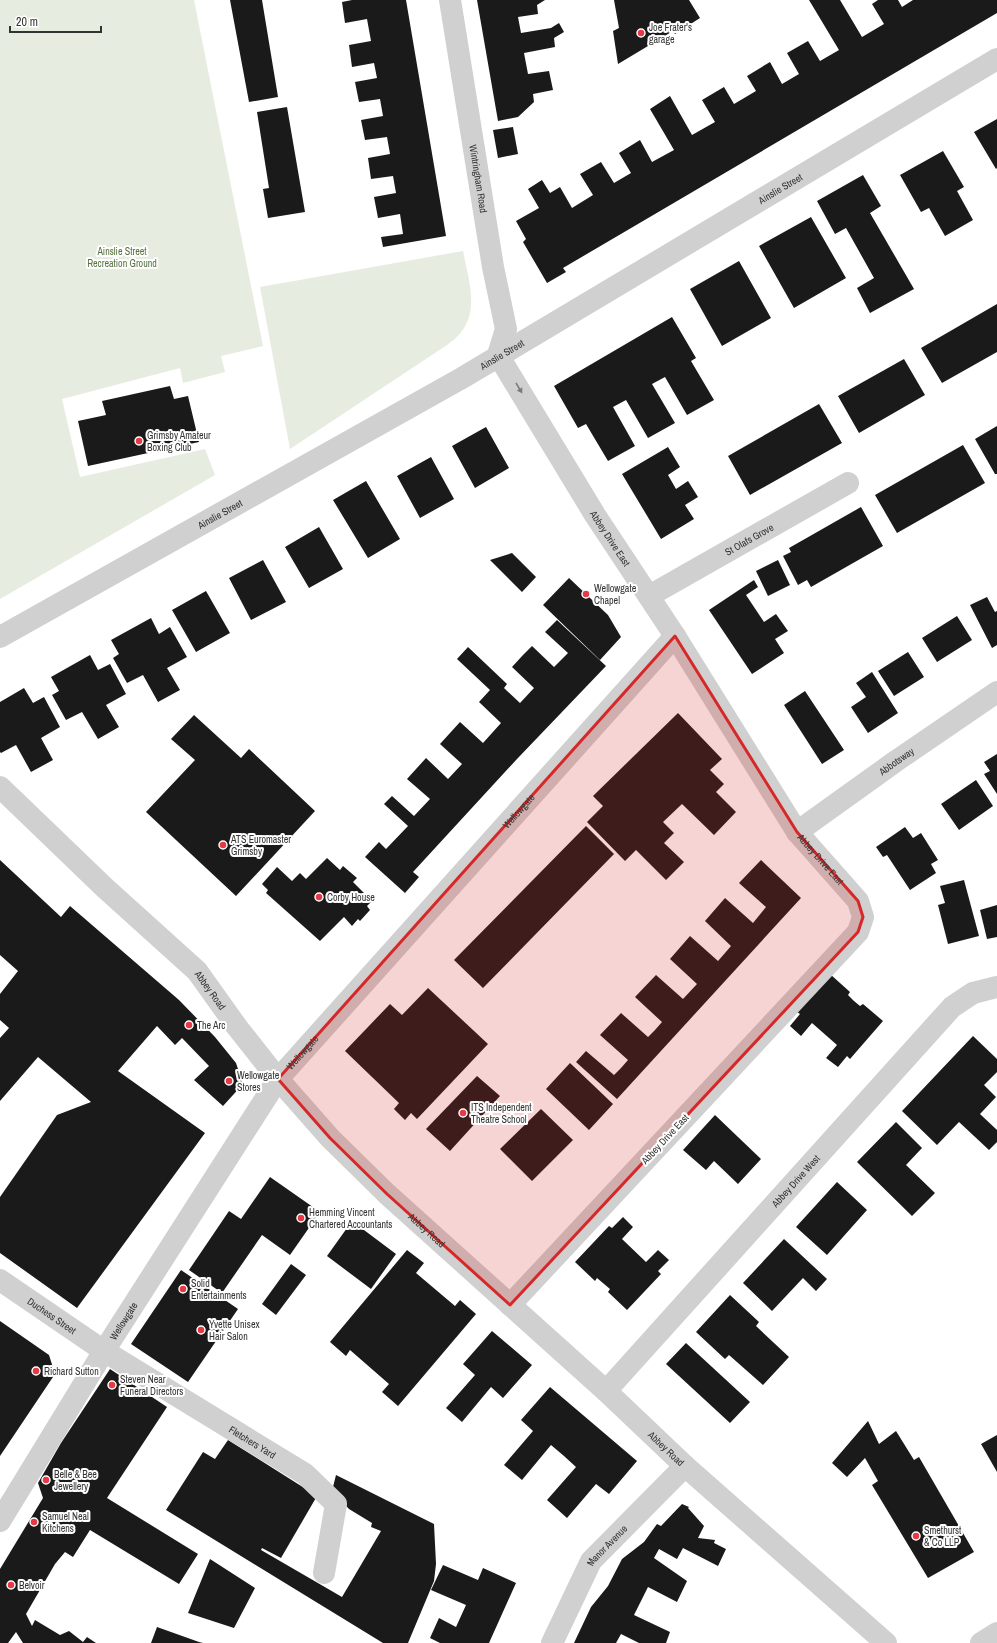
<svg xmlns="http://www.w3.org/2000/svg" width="997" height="1643" font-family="'Archivo Narrow',sans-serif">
  <rect width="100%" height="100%" fill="#fff"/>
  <path fill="#e6ecdf" d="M 0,0 L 194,0 L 263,346 L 221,356 L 225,372 L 183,383 L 180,368 L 62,399 L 80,477 L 205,449 L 215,475 L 0,599 Z
    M 463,251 C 470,287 483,321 447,345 L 290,449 L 260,287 Z"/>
  <path fill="#1a1a1a" d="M 230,0 L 262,0 L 278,97 L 249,102 Z
    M 352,0 L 406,0 L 446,236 L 383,247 L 381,237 L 403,234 L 400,214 L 378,218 L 374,197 L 396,193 L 393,176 L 371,179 L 368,158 L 390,154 L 387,137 L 365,140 L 361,120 L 383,116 L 380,99 L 359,102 L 355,82 L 377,78 L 374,63 L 352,67 L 349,45 L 371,41 L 367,19 L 345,23 L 342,2 Z
    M 477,0 L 545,0 L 537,5 L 538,14 L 518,17 L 521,33 L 551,28 L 559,23 L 564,32 L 554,38 L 555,47 L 524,53 L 528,74 L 549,71 L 553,90 L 533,94 L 534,102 L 518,117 L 498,121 Z
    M 614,0 L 689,0 L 700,18 L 675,34 L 673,31 L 618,64 L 613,31 L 619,28 Z
    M 809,0 L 840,0 L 862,37 L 884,24 L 872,4 L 878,0 L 898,0 L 902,7 L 913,0 L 997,0 L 997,13 L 563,268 L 566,272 L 547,283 L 523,242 L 526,239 L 516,221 L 539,208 L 528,189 L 542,180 L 550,193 L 560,187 L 572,208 L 593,195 L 580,174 L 601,162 L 614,183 L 631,173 L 619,153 L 640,140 L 652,162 L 674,150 L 650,109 L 670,96 L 692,135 L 715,122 L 702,100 L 724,87 L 734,104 L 756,91 L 747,76 L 770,62 L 782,84 L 799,74 L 787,53 L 808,41 L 820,61 L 839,50 Z
    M 287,107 L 305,212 L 268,218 L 263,189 L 269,188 L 257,112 Z
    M 997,119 L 997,168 L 996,169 L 974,132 Z
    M 513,127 L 518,154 L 498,158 L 493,130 Z
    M 943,151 L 964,187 L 957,191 L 973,220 L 945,236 L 929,208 L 921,212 L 900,175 Z
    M 863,175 L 881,206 L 870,213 L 914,289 L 870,313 L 857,288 L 874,278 L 846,228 L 835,234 L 817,201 Z
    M 811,217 L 846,278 L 794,308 L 759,246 Z
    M 739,261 L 771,318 L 722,346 L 690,289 Z
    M 997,304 L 997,352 L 942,383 L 921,348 Z
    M 672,317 L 696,358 L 691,361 L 714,400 L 687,415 L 665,377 L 652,384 L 675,423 L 648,438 L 626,400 L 613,407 L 635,446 L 608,461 L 586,424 L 578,428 L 554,386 Z
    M 904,359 L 925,395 L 859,433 L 838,396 Z
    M 170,386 L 174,399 L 188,396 L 199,442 L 88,466 L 78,421 L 106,415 L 102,401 Z
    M 819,404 L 842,443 L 750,495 L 728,456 Z
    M 997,426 L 997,474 L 995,474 L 975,439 Z
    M 486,427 L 509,468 L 475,488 L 452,446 Z
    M 963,445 L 985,483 L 897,533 L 875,495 Z
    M 668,447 L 680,467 L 668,475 L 676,489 L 688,481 L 698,497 L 685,505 L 694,519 L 661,539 L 622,474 Z
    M 431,457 L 454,499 L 420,518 L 397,476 Z
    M 366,481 L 400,539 L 368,558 L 333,500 Z
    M 861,507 L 883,546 L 811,587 L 807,580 L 798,585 L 783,556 L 791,552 L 789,548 Z
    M 319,527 L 343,569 L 309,588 L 285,547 Z
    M 512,553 L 536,577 L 522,592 L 490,560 Z
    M 263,560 L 286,602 L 251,620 L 229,578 Z
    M 778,560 L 790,585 L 768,596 L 756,571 Z
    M 569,578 L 608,615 L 621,637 L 600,660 L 543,605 Z
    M 754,580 L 758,587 L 746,595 L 764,622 L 776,614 L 788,631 L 775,639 L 784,653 L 752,674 L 709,610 Z
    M 206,591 L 230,633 L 196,652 L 172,610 Z
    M 987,597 L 995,612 L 997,611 L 997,645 L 992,648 L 970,605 Z
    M 957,616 L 972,640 L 937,662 L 922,638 Z
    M 151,618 L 159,634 L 170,627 L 187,657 L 167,668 L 180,690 L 158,702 L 143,675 L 127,683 L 113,658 L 119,654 L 111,640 Z
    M 557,620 L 606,666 L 517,759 L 413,872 L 419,877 L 405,893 L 365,857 L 379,842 L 386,849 L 408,826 L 384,804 L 392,796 L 414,816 L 430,799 L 407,779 L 426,758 L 448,779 L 462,764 L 440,744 L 460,722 L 483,743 L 501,723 L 479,702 L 490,690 L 457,659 L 468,647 L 507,684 L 504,688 L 520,703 L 534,688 L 512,667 L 523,655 L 532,646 L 554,667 L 568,653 L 545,632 Z
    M 908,652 L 924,677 L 894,696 L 878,671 Z
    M 90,655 L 98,670 L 110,664 L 126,694 L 106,705 L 119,727 L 98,739 L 82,712 L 66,720 L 52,695 L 59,691 L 51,677 Z
    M 872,672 L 898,713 L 868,733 L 851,707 L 866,697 L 856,683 Z
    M 24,688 L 33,703 L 44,697 L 60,727 L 41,738 L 53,760 L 31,772 L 16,745 L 1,753 L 0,752 L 0,702 Z
    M 805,691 L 844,750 L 822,764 L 784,705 Z
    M 678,713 L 722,759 L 710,770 L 724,784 L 716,792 L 736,812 L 714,835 L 682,804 L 663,822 L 674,833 L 664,843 L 684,862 L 666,880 L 636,850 L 625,861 L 587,822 L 603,806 L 593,796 Z
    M 194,715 L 241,758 L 249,749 L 315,811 L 236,896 L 146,812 L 195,760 L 171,739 Z
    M 997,754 L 997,794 L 984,774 L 990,771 L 984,762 Z
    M 976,780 L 993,806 L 959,830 L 941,804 Z
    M 586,826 L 614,854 L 483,988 L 454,960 Z
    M 905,827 L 913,838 L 921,833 L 938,860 L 931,864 L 936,873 L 910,890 L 887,855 L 883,857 L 876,847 Z
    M 327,858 L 340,870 L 343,866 L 357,878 L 353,882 L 372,901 L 367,906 L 370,910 L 360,921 L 358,919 L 352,926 L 344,917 L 320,941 L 266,893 L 268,890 L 262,884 L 277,867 L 292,881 L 300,873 L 306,879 Z
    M 0,860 L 61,917 L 70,906 L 179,1000 L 215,1037 L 236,1063 L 243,1084 L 223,1106 L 194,1080 L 209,1066 L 182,1038 L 175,1045 L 157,1026 L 118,1071 L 205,1133 L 77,1308 L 0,1253 L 0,1197 L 57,1115 L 91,1102 L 38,1057 L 0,1101 L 0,1038 L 9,1028 L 0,1020 L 0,994 L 18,971 L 0,955 Z
    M 761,860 L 801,898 L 617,1099 L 576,1062 L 586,1051 L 614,1075 L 621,1068 L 628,1060 L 600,1035 L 621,1013 L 648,1037 L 655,1030 L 662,1022 L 635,997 L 656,975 L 683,999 L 697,984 L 670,959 L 690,936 L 718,961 L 725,953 L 731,946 L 705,921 L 725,898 L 753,923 L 766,907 L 739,883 Z
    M 964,880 L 979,936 L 948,944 L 938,905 L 945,903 L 940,886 Z
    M 997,905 L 997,937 L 987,939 L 980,910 Z
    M 830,974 L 850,992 L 848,995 L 854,1001 L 860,1006 L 863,1004 L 883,1021 L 850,1059 L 847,1056 L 838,1067 L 826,1058 L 837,1045 L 812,1023 L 801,1036 L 790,1026 L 800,1014 L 797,1012 Z
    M 428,988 L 488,1044 L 417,1119 L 411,1113 L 405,1120 L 394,1109 L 399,1103 L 345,1051 L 390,1004 L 402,1015 Z
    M 973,1036 L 997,1059 L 997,1072 L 984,1085 L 996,1097 L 980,1114 L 997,1130 L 997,1142 L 989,1150 L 959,1122 L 937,1145 L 902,1111 Z
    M 570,1063 L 613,1104 L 589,1130 L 546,1089 Z
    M 477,1076 L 500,1096 L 450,1151 L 426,1129 Z
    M 541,1109 L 573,1140 L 532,1181 L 500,1149 Z
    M 715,1115 L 761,1159 L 738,1184 L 714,1161 L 706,1170 L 683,1150 Z
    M 896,1122 L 922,1148 L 906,1165 L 935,1193 L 912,1216 L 857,1162 Z
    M 270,1177 L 320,1212 L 290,1255 L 262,1235 L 222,1293 L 189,1270 L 229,1211 L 241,1219 Z
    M 837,1182 L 867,1210 L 827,1255 L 796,1227 Z
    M 623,1217 L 633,1227 L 622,1239 L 646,1262 L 658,1250 L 669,1260 L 658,1271 L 661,1274 L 627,1310 L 608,1292 L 610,1289 L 597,1278 L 595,1281 L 575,1262 L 609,1226 L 612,1228 Z
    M 352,1221 L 396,1254 L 371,1289 L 327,1256 Z
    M 784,1239 L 827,1279 L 816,1291 L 803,1278 L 772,1311 L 743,1283 Z
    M 407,1250 L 424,1263 L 416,1273 L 455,1306 L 460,1300 L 476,1314 L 398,1406 L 382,1392 L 389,1384 L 350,1350 L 346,1356 L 330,1342 Z
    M 291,1264 L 306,1275 L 276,1315 L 262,1304 Z
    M 181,1270 L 238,1309 L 188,1382 L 131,1344 Z
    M 730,1295 L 759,1322 L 756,1326 L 789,1357 L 763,1385 L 729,1355 L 725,1359 L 696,1332 Z
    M 0,1321 L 49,1355 L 55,1374 L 0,1456 Z
    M 492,1331 L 532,1365 L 503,1398 L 491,1387 L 462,1422 L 446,1408 L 475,1375 L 463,1364 Z
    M 686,1343 L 750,1402 L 730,1423 L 666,1364 Z
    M 110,1369 L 167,1407 L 107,1498 L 198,1554 L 179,1584 L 90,1530 L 73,1557 L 65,1552 L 55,1564 L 26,1614 L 32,1626 L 35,1620 L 60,1635 L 69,1631 L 83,1642 L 87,1637 L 96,1643 L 23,1643 L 16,1632 L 8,1643 L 0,1643 L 0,1569 L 43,1498 L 38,1483 L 61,1443 Z
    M 550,1387 L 637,1461 L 609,1494 L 596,1484 L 567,1518 L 547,1500 L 576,1467 L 564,1456 L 551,1445 L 522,1480 L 504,1465 L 533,1431 L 521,1420 Z
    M 868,1421 L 879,1444 L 896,1431 L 914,1460 L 919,1457 L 974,1552 L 928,1578 L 872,1485 L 878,1481 L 865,1458 L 847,1477 L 832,1463 Z
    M 997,1435 L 997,1472 L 981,1444 Z
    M 228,1440 L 317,1496 L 281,1558 L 262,1548 L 261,1550 L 342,1597 L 381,1531 L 371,1527 L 372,1523 L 349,1509 L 332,1491 L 336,1475 L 434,1524 L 436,1564 L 434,1581 L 408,1643 L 383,1643 L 166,1510 L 203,1452 L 215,1459 Z
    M 682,1504 L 689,1507 L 688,1508 L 704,1526 L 698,1538 L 715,1540 L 714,1543 L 726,1549 L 718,1566 L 683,1548 L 677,1559 L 659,1549 L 654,1558 L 687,1581 L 677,1602 L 648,1587 L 634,1615 L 670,1632 L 666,1643 L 639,1643 L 621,1634 L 616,1643 L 574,1643 L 591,1607 L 608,1586 L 622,1559 L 644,1542 L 657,1524 L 661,1526 Z
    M 210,1559 L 255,1588 L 234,1628 L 188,1613 Z
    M 443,1565 L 478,1580 L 483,1568 L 516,1583 L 489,1643 L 440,1643 L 430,1638 L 439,1618 L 456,1627 L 466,1605 L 431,1590 Z
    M 157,1627 L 199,1642 L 203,1643 L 151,1643 Z"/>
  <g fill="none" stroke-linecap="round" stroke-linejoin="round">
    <g stroke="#d0d0d0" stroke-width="22">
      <path id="s1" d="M 450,0 L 493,267 L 506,329 L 498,355"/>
      <path id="s2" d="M 498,355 L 595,515 L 675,636 L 797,832 L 858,901 L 863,917 L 858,932 L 510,1305"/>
      <path id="s3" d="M 649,596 L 848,483"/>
      <path id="s4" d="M 0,637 L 462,378 L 997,59"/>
      <path id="s5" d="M 797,832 L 896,761 L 997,692"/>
      <path id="s6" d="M 278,1079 L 675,636"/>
      <path id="s7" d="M 0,1280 L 104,1351 L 305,1474 L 336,1504 L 324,1573"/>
      <path id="s8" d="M 606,1391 L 952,1007 L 973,993 L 997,987"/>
      <path id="s9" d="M 552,1643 L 591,1561 L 685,1466"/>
      <path d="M 981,1643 L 997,1633"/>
    </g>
    <g stroke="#d0d0d0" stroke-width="22">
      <path id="s10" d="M 0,787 L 105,888 L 197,971 L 237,1027 L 278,1079 L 330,1138 L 387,1194 L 606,1391 L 685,1466 L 886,1643"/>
      <path id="s11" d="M 0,1521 L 104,1351 L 278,1079"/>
    </g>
  </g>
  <defs><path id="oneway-solid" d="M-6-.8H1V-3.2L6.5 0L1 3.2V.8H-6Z"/></defs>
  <use fill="#7a7a7a" href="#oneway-solid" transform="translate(519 388) rotate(59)"/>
  <path fill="#d62828" fill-opacity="0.2" stroke="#d62828" stroke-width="3" stroke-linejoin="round" d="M 675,636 L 797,832 L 858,901 L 863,917 L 858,932 L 510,1305 L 387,1194 L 330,1138 L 278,1079 Z"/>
  <g fill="#e63946" stroke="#fff" stroke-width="1.5">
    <circle cx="641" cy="33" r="4"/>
    <circle cx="139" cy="441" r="4"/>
    <circle cx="586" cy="594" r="4"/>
    <circle cx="223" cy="845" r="4"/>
    <circle cx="319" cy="897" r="4"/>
    <circle cx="189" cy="1025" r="4"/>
    <circle cx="229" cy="1081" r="4"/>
    <circle cx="463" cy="1113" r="4"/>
    <circle cx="301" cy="1218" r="4"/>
    <circle cx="183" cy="1289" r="4"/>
    <circle cx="201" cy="1330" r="4"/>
    <circle cx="36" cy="1371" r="4"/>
    <circle cx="112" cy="1385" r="4"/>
    <circle cx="46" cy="1480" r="4"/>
    <circle cx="34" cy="1522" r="4"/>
    <circle cx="916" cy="1536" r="4"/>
    <circle cx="11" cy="1585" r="4"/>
  </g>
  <g text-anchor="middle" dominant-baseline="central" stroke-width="4" stroke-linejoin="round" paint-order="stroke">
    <g font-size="10" fill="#333" stroke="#fff" text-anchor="start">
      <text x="649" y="27">Joe Frater's<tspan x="649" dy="12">garage</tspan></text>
      <text x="147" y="435">Grimsby Amateur<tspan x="147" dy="12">Boxing Club</tspan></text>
      <text x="594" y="588">Wellowgate<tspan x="594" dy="12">Chapel</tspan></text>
      <text x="231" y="839">ATS Euromaster<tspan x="231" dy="12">Grimsby</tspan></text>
      <text x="327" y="897">Corby House</text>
      <text x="197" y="1025">The Arc</text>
      <text x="237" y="1075">Wellowgate<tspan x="237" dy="12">Stores</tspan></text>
      <text x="471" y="1107">ITS Independent<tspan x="471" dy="12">Theatre School</tspan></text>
      <text x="309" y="1212">Hemming Vincent<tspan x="309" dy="12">Chartered Accountants</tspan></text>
      <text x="191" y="1283">Solid<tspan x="191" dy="12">Entertainments</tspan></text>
      <text x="209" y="1324">Yvette Unisex<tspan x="209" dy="12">Hair Salon</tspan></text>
      <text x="44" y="1371">Richard Sutton</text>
      <text x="120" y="1379">Steven Near<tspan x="120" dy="12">Funeral Directors</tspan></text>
      <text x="54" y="1474">Belle &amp; Bee<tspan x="54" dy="12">Jewellery</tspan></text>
      <text x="42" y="1516">Samuel Neal<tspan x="42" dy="12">Kitchens</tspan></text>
      <text x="924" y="1530">Smethurst<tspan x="924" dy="12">&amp; Co LLP</tspan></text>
      <text x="19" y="1585">Belvoir</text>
    </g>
    <g font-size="10" fill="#333" stroke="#fff">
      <text stroke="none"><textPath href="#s1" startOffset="181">Wintringham Road</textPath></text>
      <text stroke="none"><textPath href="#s4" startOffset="900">Ainslie Street</textPath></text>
      <text stroke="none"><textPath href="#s4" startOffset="576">Ainslie Street</textPath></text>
      <text stroke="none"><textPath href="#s4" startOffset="252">Ainslie Street</textPath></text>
      <text stroke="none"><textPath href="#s2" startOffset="215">Abbey Drive East</textPath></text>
      <text stroke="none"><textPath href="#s3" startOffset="115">St Olafs Grove</textPath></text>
      <text stroke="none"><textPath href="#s5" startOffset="122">Abbotsway</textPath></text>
      <text stroke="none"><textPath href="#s6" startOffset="360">Wellowgate</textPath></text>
      <text stroke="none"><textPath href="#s2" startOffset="599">Abbey Drive East</textPath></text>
      <text stroke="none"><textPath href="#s10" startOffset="293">Abbey Road</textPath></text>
      <text stroke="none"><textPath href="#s6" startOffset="36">Wellowgate</textPath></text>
      <text transform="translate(665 1139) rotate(-47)">Abbey Drive East</text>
      <text stroke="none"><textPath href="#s8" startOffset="283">Abbey Drive West</textPath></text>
      <text stroke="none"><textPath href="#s10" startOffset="617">Abbey Road</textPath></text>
      <text stroke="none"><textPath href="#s7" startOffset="63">Duchess Street</textPath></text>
      <text stroke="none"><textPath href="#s11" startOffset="235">Wellowgate</textPath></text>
      <text stroke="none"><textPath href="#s7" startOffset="300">Fletchers Yard</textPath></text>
      <text stroke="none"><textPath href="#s10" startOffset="941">Abbey Road</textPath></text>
      <text stroke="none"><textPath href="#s9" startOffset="113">Manor Avenue</textPath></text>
    </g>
    <g font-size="10" fill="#56703f" stroke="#fff">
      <text x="122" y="251">Ainslie Street<tspan x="122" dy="12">Recreation Ground</tspan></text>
    </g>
  </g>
  <path d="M10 26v6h91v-6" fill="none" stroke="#333333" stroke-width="2"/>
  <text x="16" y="26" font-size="12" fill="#333333" stroke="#ffffff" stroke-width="3" paint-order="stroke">20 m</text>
</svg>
